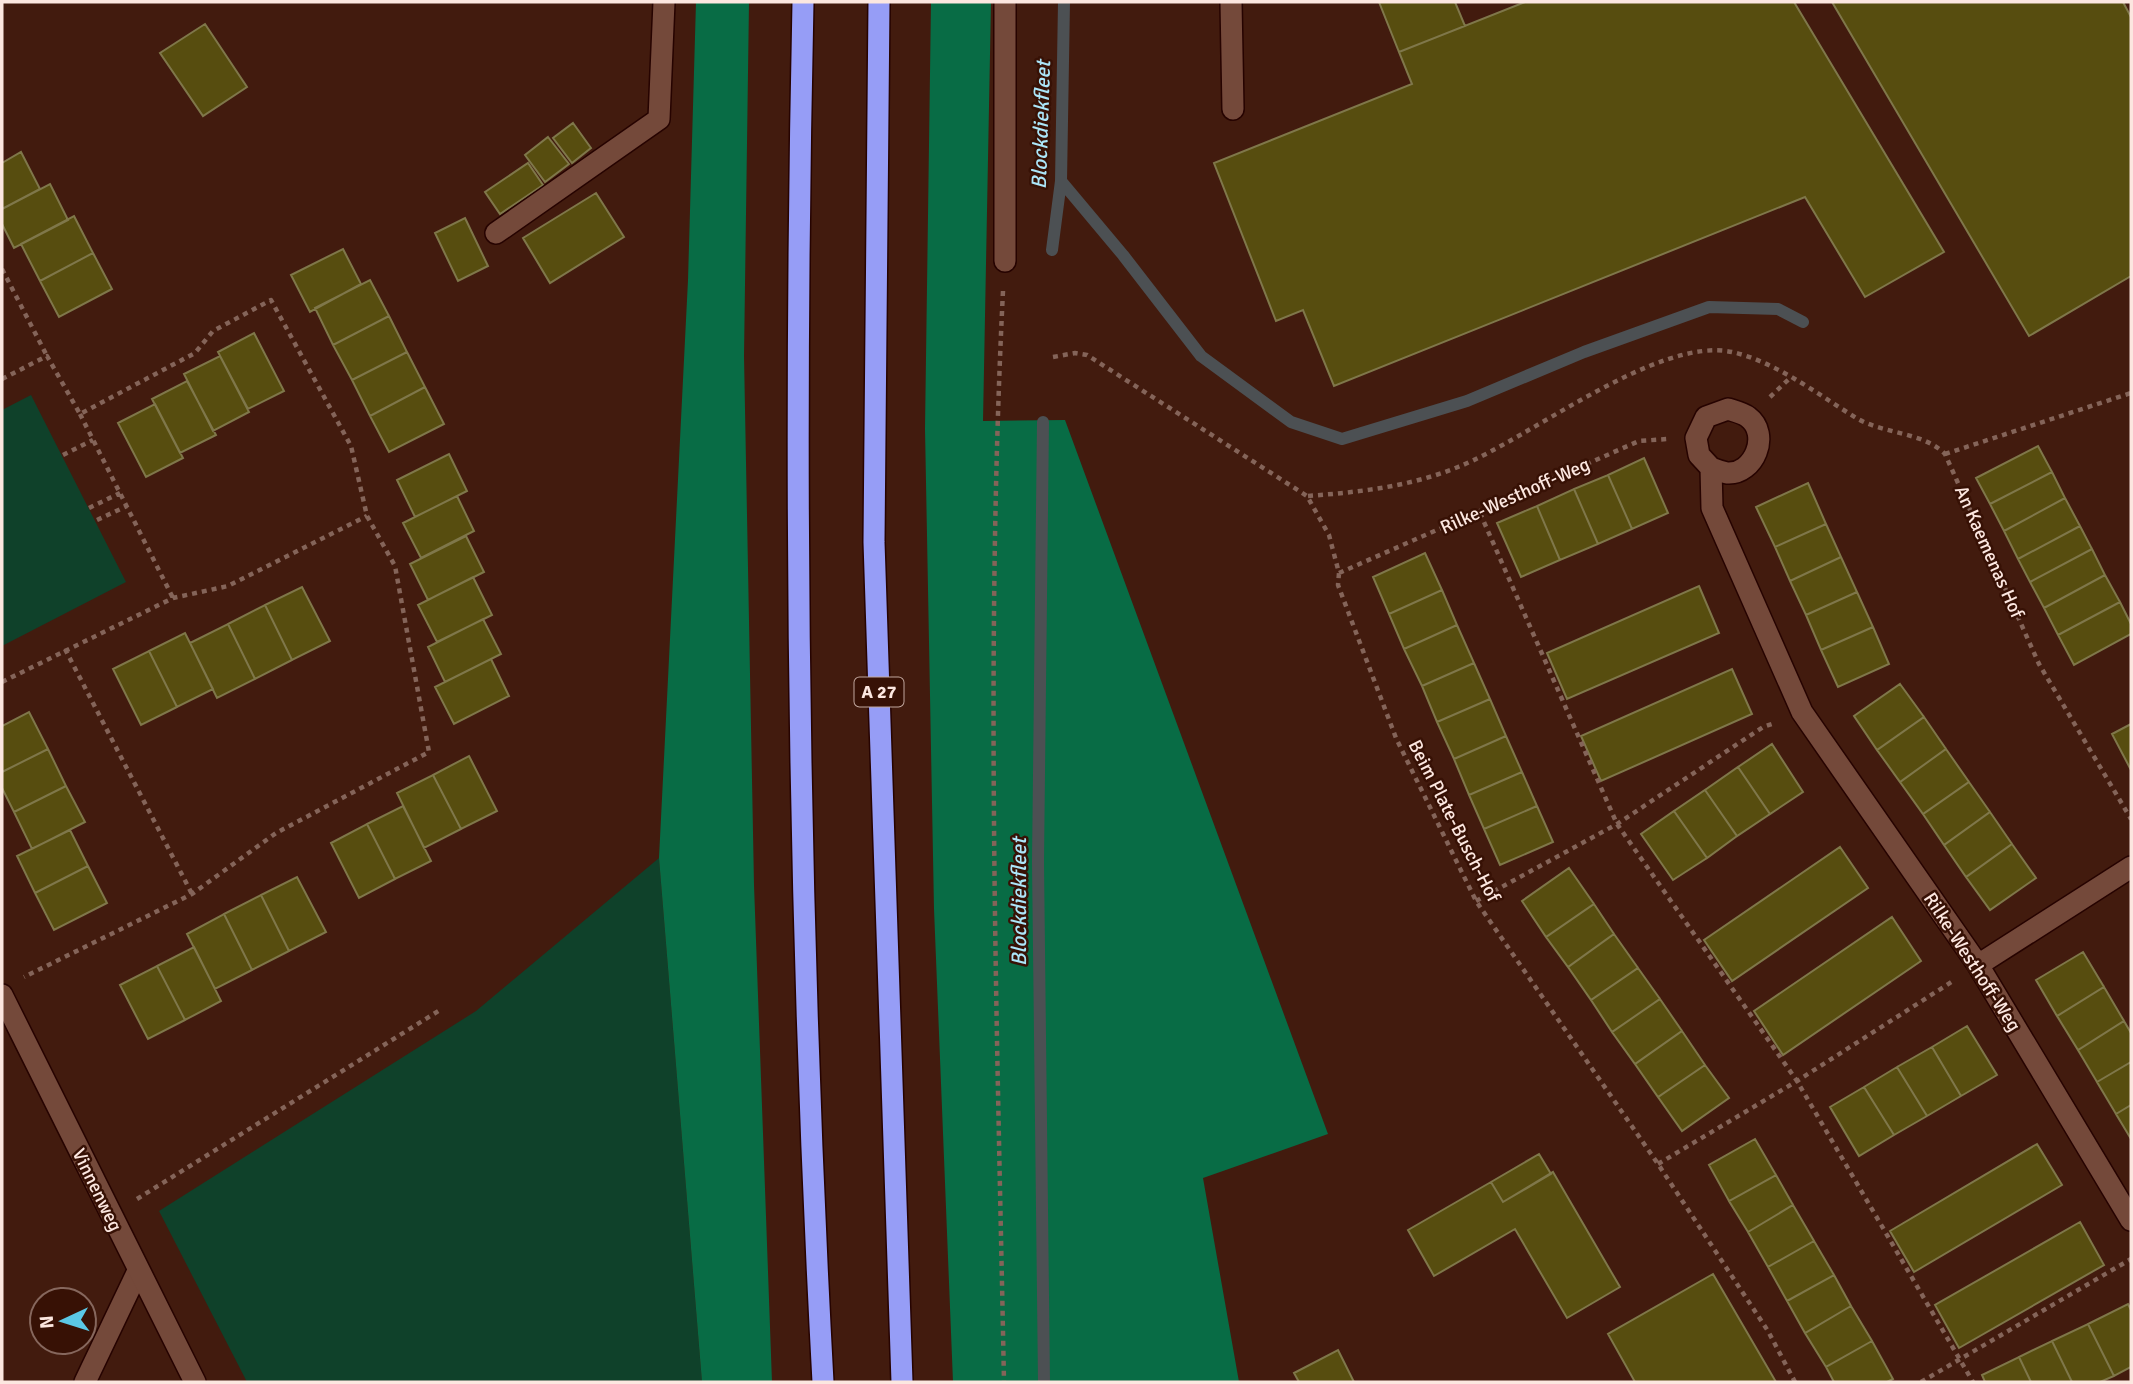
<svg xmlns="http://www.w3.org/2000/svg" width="2133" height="1384" font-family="Signika,sans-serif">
  <rect width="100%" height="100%" fill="#421b0e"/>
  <path fill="#0f412a" d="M 31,395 L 126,582 L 2,646 L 2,410 Z
    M 659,858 L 702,1382 L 247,1382 L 159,1211 L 476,1011 Z"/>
  <path fill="#086c45" d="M 696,2 L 749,2 L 744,356 L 754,885 L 772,1382 L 702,1382 L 659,858 L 688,280 Z
    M 931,2 L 991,2 L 983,421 L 1065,420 L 1328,1134 L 1203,1178 L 1239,1382 L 953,1382 L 934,909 L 925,429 Z"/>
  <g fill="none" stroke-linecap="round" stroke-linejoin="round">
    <path stroke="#4c5053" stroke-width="12" d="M 1061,181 L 1123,255 L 1201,356 L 1291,422 L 1342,439 L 1467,401 L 1584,352 L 1709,307 L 1778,309 L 1803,322
      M 1052,250 L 1061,181 L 1064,2
      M 1043,422 L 1038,862 L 1044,1382"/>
  </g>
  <path fill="#574d0f" stroke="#7f774a" stroke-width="2" d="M 1379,2 L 1455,2 L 1465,26 L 1399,52 Z
    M 1525,2 L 1794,2 L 1944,252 L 1865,297 L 1805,197 L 1334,386 L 1303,310 L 1276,321 L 1214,163 L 1412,84 L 1399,52 Z
    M 1832,2 L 2123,2 L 2131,17 L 2131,276 L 2029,336 Z
    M 205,24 L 247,87 L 203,116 L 160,53 Z
    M 573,123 L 591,148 L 572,163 L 553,138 Z
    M 548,137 L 569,164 L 545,182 L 525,155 Z
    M 21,152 L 40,189 L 2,209 L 2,163 Z
    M 528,163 L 543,185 L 500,214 L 485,192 Z
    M 50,184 L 68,220 L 14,248 L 2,224 L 2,209 Z
    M 596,193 L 624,237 L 550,283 L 523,238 Z
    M 74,216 L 93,253 L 40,281 L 21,244 Z
    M 465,218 L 488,266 L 458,281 L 435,233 Z
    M 343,249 L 361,284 L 310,312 L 291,275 Z
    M 93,253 L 112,289 L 59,317 L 40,281 Z
    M 370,280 L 389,316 L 333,345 L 315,308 Z
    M 389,316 L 407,352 L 352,380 L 333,345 Z
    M 254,333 L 284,391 L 248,409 L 218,352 Z
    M 407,352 L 425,387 L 370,416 L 352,380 Z
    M 220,356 L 249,412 L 213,431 L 184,374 Z
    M 187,381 L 216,435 L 180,453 L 152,399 Z
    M 425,387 L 444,424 L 389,452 L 370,416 Z
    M 155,404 L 183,458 L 146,477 L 118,423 Z
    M 2038,446 L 2052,472 L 1990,504 L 1976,478 Z
    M 449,454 L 467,491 L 415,517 L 397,480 Z
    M 1644,458 L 1668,513 L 1632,529 L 1608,475 Z
    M 2052,472 L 2065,498 L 2004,531 L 1990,504 Z
    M 1608,475 L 1632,529 L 1598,544 L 1574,489 Z
    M 1808,483 L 1826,524 L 1775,547 L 1756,507 Z
    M 1574,489 L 1598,544 L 1560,560 L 1537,506 Z
    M 457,496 L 474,531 L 421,558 L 403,523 Z
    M 2065,498 L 2080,526 L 2018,559 L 2004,531 Z
    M 1537,506 L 1560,560 L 1521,577 L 1497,523 Z
    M 1826,524 L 1841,557 L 1790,581 L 1775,547 Z
    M 2080,526 L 2092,549 L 2030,582 L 2018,559 Z
    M 466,536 L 484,572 L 428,600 L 410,564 Z
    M 2092,549 L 2105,575 L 2044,608 L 2030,582 Z
    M 1425,553 L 1442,590 L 1389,614 L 1373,577 Z
    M 1841,557 L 1857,592 L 1806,615 L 1790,581 Z
    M 2105,575 L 2120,602 L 2058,635 L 2044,608 Z
    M 473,577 L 492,615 L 437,642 L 418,605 Z
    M 1699,586 L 1719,633 L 1567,699 L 1547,653 Z
    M 302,587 L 330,641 L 292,660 L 265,605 Z
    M 1442,590 L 1457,625 L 1404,649 L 1389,614 Z
    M 1857,592 L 1873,627 L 1821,650 L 1806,615 Z
    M 2120,602 L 2131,624 L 2131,634 L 2074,665 L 2058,635 Z
    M 265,605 L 292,660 L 255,679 L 228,624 Z
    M 483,619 L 501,654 L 445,682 L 428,647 Z
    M 228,624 L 255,679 L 217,698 L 190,643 Z
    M 1457,625 L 1474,663 L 1422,686 L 1404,649 Z
    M 1873,627 L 1889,664 L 1838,687 L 1821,650 Z
    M 185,633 L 213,689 L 177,707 L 149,651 Z
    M 149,651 L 177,707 L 141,725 L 113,669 Z
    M 491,659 L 509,696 L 454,724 L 435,687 Z
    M 1474,663 L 1490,699 L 1437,722 L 1422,686 Z
    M 1732,669 L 1752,714 L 1601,781 L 1581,736 Z
    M 1900,684 L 1924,717 L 1877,750 L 1854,716 Z
    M 1490,699 L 1506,736 L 1454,759 L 1437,722 Z
    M 29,712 L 48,749 L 2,772 L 2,726 Z
    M 1924,717 L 1946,749 L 1900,782 L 1877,750 Z
    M 2131,724 L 2131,770 L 2112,734 Z
    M 1506,736 L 1522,772 L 1469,795 L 1454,759 Z
    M 1772,744 L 1803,792 L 1770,814 L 1738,767 Z
    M 48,749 L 66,786 L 14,812 L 2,788 L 2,772 Z
    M 1946,749 L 1969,782 L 1923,814 L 1900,782 Z
    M 469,756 L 497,811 L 461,829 L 433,775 Z
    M 1738,767 L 1770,814 L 1737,836 L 1705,790 Z
    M 1522,772 L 1537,806 L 1484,829 L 1469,795 Z
    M 433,775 L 461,829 L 424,848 L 397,793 Z
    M 1969,782 L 1990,812 L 1944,845 L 1923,814 Z
    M 66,786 L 85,822 L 32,849 L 14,812 Z
    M 1705,790 L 1737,836 L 1707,858 L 1674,811 Z
    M 403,806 L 431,861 L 395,879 L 367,824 Z
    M 1537,806 L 1553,842 L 1500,865 L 1484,829 Z
    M 1674,811 L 1707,858 L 1673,880 L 1641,834 Z
    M 1990,812 L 2012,844 L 1966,877 L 1944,845 Z
    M 367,824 L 395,879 L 359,898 L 331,843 Z
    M 70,830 L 88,866 L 35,893 L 17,856 Z
    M 2012,844 L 2036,878 L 1990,910 L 1966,877 Z
    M 1840,847 L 1868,888 L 1732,981 L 1704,940 Z
    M 88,866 L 107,903 L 54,930 L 35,893 Z
    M 1569,868 L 1594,904 L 1546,937 L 1522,901 Z
    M 297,877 L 326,932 L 289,951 L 261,895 Z
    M 261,895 L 289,951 L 252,970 L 224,914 Z
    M 1594,904 L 1614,934 L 1568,967 L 1546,937 Z
    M 224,914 L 252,970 L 215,989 L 187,934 Z
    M 1892,917 L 1921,961 L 1783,1055 L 1754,1011 Z
    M 1614,934 L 1638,968 L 1591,1000 L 1568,967 Z
    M 194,947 L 221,1001 L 185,1020 L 157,966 Z
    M 2083,952 L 2104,987 L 2057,1016 L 2036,980 Z
    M 157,966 L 185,1020 L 148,1039 L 120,985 Z
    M 1638,968 L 1660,999 L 1612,1032 L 1591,1000 Z
    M 2104,987 L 2124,1021 L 2078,1050 L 2057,1016 Z
    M 1660,999 L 1682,1031 L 1635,1064 L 1612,1032 Z
    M 2124,1021 L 2131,1033 L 2131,1062 L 2097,1082 L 2078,1050 Z
    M 1967,1026 L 1997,1075 L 1961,1096 L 1932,1047 Z
    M 1682,1031 L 1705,1065 L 1658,1097 L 1635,1064 Z
    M 1932,1047 L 1961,1096 L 1927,1116 L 1897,1067 Z
    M 2131,1062 L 2131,1105 L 2116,1114 L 2097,1082 Z
    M 1705,1065 L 1729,1098 L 1682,1131 L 1658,1097 Z
    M 1897,1067 L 1927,1116 L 1894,1135 L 1864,1087 Z
    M 1864,1087 L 1894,1135 L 1859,1156 L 1830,1107 Z
    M 2131,1105 L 2131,1139 L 2116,1114 Z
    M 1755,1139 L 1776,1175 L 1729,1201 L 1709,1165 Z
    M 2037,1144 L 2062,1185 L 1914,1272 L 1890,1231 Z
    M 1539,1154 L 1551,1174 L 1503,1202 L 1491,1182 Z
    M 1553,1172 L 1620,1287 L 1567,1318 L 1515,1229 L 1434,1276 L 1408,1230 L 1491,1182 L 1503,1202 Z
    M 1776,1175 L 1793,1205 L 1748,1232 L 1729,1201 Z
    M 1793,1205 L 1814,1241 L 1768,1267 L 1748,1232 Z
    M 2080,1222 L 2104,1265 L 1959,1348 L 1935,1305 Z
    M 1814,1241 L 1834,1275 L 1787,1301 L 1768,1267 Z
    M 1713,1274 L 1776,1382 L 1635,1382 L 1608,1334 Z
    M 1834,1275 L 1851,1306 L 1805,1333 L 1787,1301 Z
    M 2128,1304 L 2131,1310 L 2131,1367 L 2114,1376 L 2088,1324 Z
    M 1851,1306 L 1872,1341 L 1826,1367 L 1805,1333 Z
    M 2088,1324 L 2114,1376 L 2100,1382 L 2072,1382 L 2052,1341 Z
    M 1872,1341 L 1893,1379 L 1887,1382 L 1834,1382 L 1826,1367 Z
    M 2052,1341 L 2072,1382 L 2031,1382 L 2019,1357 Z
    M 1338,1350 L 1354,1382 L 1299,1382 L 1294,1373 Z
    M 2019,1357 L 2031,1382 L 1985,1382 L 1982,1375 Z"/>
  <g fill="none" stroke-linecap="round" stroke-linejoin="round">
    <defs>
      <path id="service" d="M 1231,2 L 1233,109
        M 496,233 L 659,119 L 664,2
        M 1005,261 L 1005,2
        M 85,1382 L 138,1271"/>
      <path id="minor" d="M 1711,468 C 1716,470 1722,472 1727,473 C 1754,475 1771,434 1748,417 C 1743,413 1734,411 1728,409 L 1706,417 L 1696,438 L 1699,455 L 1711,468 L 1712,508 L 1802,712 L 1978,965 L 2131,1220
        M 1978,965 L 2131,867
        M 2,995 L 195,1382"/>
      <path id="motorway" d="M 803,2 C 793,462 798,923 823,1382
        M 879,2 L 874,542 L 902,1382"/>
    </defs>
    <use href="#service" stroke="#260300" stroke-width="24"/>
    <use href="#minor" stroke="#260300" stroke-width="24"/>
    <use href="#motorway" stroke="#260300" stroke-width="24"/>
    <path stroke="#846459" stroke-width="4.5" stroke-dasharray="5 5" stroke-linecap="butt" d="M 2,269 L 47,356
      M 1003,291 C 985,655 997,1019 1004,1382
      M 1053,357 L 1075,353 L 1087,355 L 1307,496 L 1329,535 L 1339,573 L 1338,585 L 1396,738 L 1476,901 L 1658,1164 L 1768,1331 L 1795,1382
      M 2,379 L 47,356 L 80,414 L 195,353 L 213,331 L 271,300 L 351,446 L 367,516 L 395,566 L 429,752 L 276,833 L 192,894 L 24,977
      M 1770,397 L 1790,378
      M 80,414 L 173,598
      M 1945,454 L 2131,393
      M 63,455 L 93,440
      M 1308,496 C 1359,492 1409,487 1458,467 C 1529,439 1657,336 1732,352 C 1777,362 1820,396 1858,419 C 1885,434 1923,432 1945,454 L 2039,664 L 2131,819
      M 89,508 L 120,493
      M 1480,513 L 1617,824 L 1797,1081 L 1973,1382
      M 97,520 L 127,506
      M 1339,573 L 1639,441 L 1667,439
      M 65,649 L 192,894
      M 2,682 L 173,598 L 228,586 L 367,516
      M 1476,901 L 1617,824 L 1763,727 L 1775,723
      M 1658,1164 L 1797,1081 L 1953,981
      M 137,1199 L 440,1010
      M 1921,1382 L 2131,1259"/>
    <use href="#service" stroke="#74493a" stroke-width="21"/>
    <use href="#minor" stroke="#74493a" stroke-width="21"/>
    <use href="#motorway" stroke="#969df6" stroke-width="21"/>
  </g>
  <g text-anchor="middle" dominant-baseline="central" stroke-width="5" stroke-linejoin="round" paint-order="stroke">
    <rect fill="#371105" stroke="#c1a79e" stroke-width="2" x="854.5" y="677.5" width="49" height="29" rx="5"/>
    <g font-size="18" font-weight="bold" fill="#fce7e0">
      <text x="879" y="692">A 27</text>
    </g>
    <g font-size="19" fill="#fce7e0" stroke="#371105">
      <text transform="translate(1515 496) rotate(-24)">Rilke-Westhoff-Weg</text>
      <text transform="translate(1989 552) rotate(66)">An Kaemenas Hof</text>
      <text transform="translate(1454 821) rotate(63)">Beim Plate-Busch-Hof</text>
      <text transform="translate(1972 962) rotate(57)">Rilke-Westhoff-Weg</text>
      <text transform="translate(97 1190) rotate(64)">Vinnenweg</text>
    </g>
    <g font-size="21" font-style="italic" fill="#ace6f9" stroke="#371105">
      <text transform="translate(1041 125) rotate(-88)">Blockdiekfleet</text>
      <text transform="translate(1019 902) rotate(-90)">Blockdiekfleet</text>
    </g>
  </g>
  <rect width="2133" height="1384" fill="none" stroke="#fce7e0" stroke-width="7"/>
  <g transform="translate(63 1321) rotate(266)"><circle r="33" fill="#371105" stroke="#86675d" stroke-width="2"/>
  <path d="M0-5L12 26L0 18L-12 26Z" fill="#5bc8e6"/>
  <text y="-10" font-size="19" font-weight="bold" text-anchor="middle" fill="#fce7e0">N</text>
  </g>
</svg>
